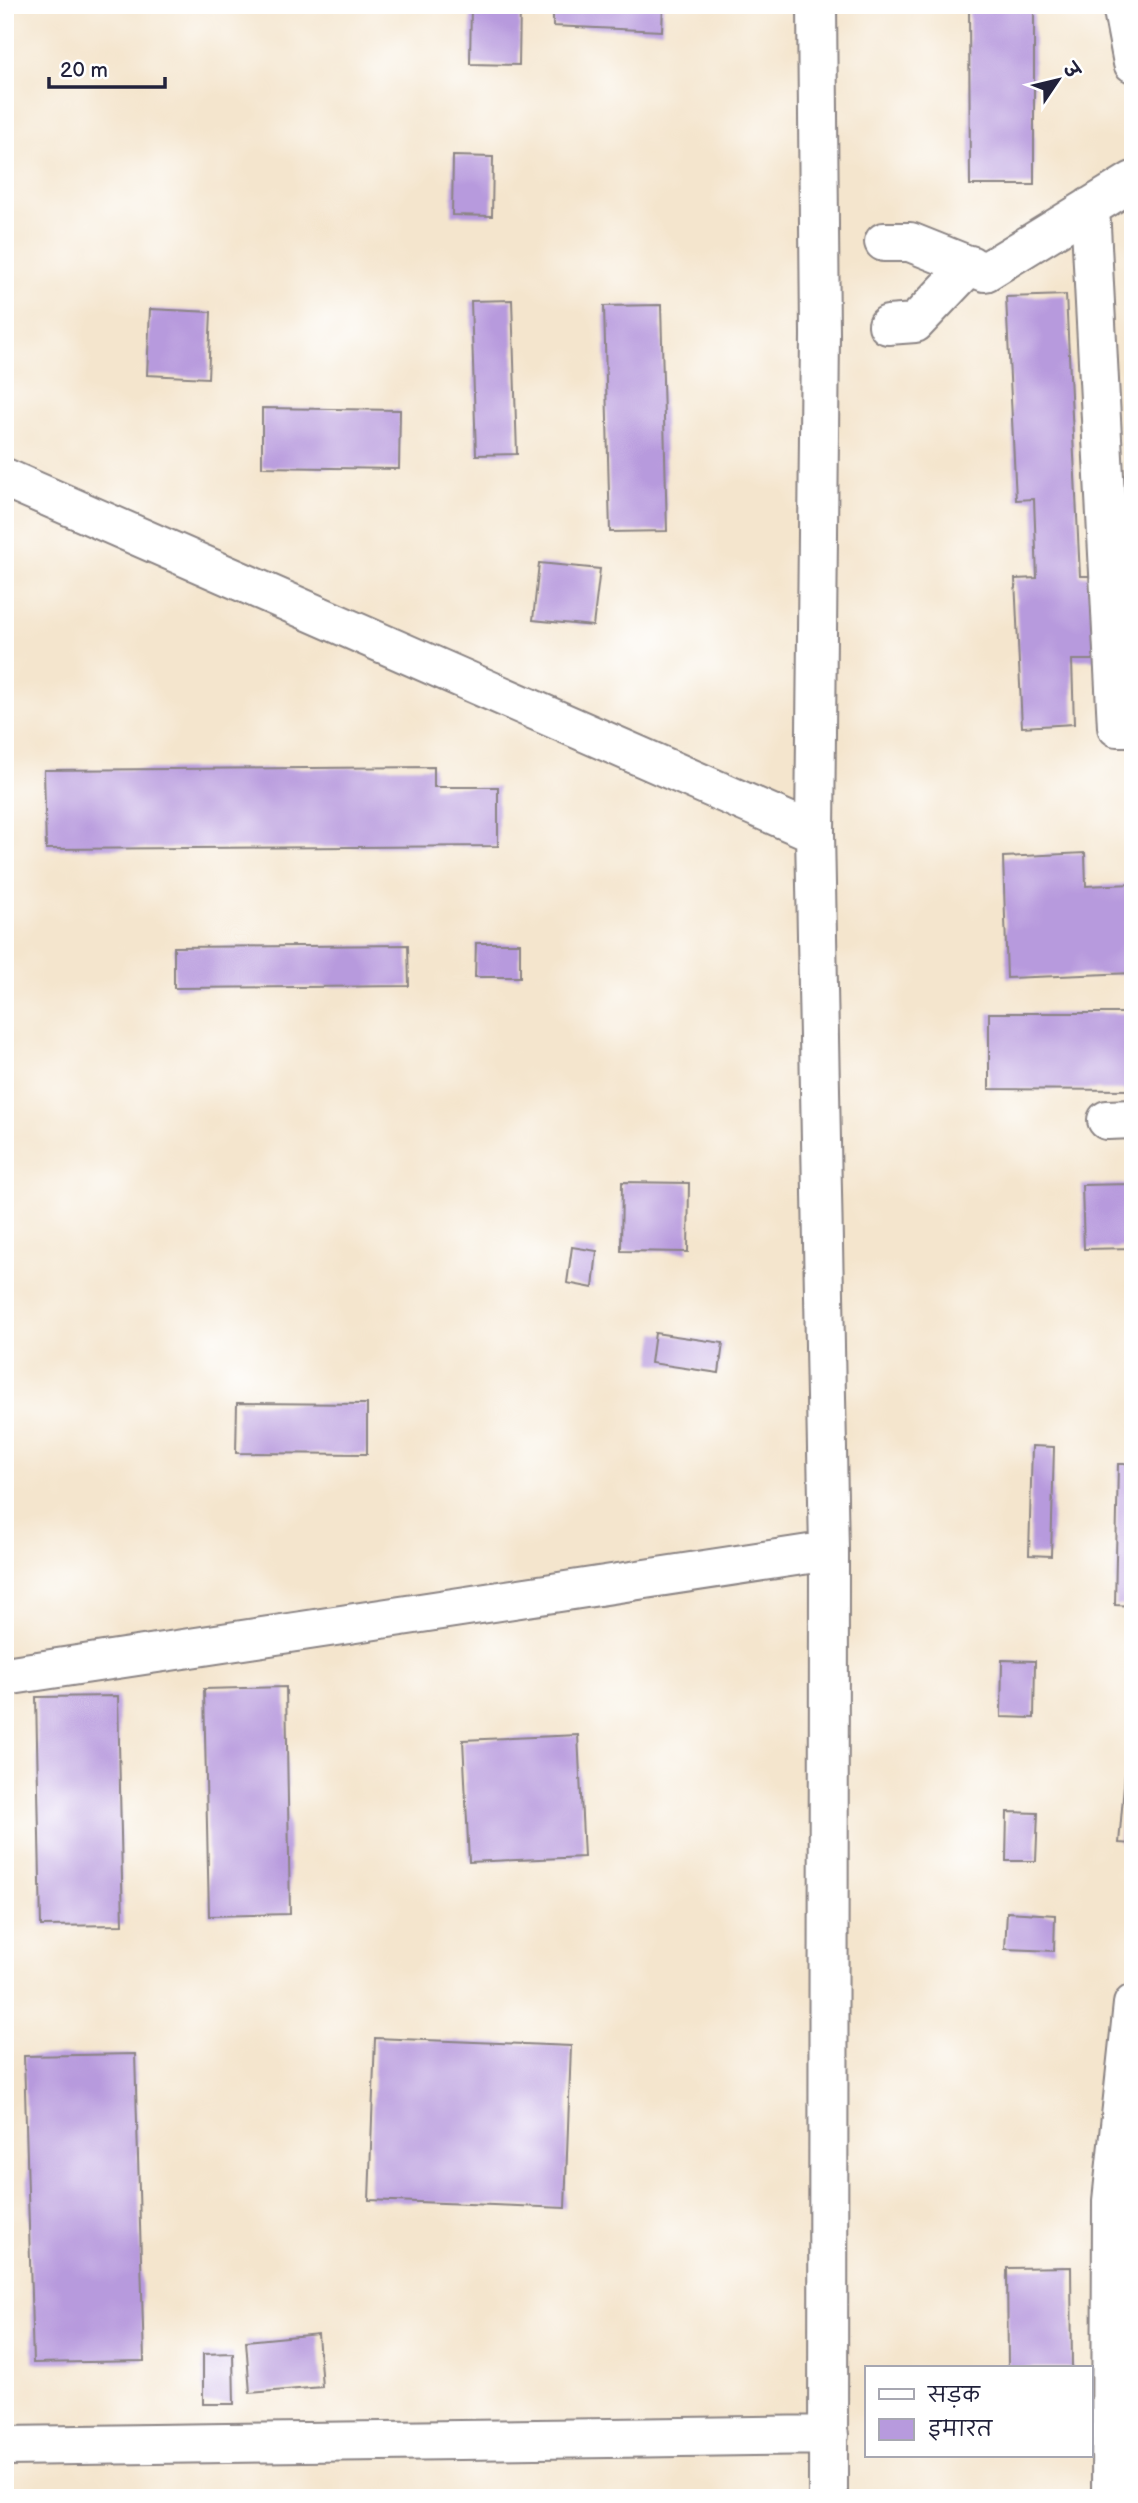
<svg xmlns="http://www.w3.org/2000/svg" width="1138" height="2503" font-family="'Balsamiq Sans','Playpen Sans Deva',sans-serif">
  <rect width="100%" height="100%" fill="#fff"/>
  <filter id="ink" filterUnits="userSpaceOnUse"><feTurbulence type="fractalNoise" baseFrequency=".0143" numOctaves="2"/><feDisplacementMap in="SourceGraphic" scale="14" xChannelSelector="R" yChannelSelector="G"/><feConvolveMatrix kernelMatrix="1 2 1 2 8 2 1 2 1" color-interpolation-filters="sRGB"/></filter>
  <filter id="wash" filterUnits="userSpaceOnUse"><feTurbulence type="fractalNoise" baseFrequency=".00686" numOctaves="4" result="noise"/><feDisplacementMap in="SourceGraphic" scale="28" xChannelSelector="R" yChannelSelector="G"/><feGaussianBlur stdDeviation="1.57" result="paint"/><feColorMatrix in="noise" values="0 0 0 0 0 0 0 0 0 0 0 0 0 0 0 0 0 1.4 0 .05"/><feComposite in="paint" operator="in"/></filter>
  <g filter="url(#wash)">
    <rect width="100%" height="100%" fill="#f4e5cd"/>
    <g id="blocks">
      <path fill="#b79add" d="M 471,5 L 520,5 L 519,65 L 470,64 Z
        M 553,5 L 663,5 L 662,31 L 553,26 Z
        M 969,5 L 1034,5 L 1034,185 L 970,185 Z
        M 453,156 L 493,157 L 492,216 L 452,215 Z
        M 1066,295 L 1080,576 L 1099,576 L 1103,660 L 1072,660 L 1074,724 L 1022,727 L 1015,579 L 1037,578 L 1034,499 L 1016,500 L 1006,297 Z
        M 512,300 L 517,454 L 476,455 L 471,301 Z
        M 661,305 L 667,531 L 610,532 L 604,306 Z
        M 150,309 L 211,312 L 208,378 L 147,375 Z
        M 262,408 L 400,410 L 399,469 L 262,467 Z
        M 539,563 L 600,569 L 593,626 L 533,620 Z
        M 434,767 L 434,787 L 498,787 L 498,846 L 46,849 L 44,770 Z
        M 1085,853 L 1086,886 L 1133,884 L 1133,973 L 1007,978 L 1003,857 Z
        M 476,943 L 520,943 L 520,977 L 475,977 Z
        M 408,945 L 409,986 L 174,988 L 174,947 Z
        M 989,1013 L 1133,1013 L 1133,1090 L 989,1089 Z
        M 622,1182 L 689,1183 L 688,1252 L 621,1251 Z
        M 1133,1184 L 1133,1248 L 1084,1249 L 1082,1185 Z
        M 572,1247 L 597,1251 L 593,1288 L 567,1283 Z
        M 655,1333 L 723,1343 L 719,1373 L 651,1363 Z
        M 237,1403 L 367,1404 L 367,1454 L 236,1453 Z
        M 1032,1446 L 1054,1447 L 1051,1556 L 1029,1555 Z
        M 1118,1464 L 1133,1464 L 1133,1606 L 1115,1605 Z
        M 1002,1660 L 1035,1661 L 1034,1718 L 1001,1717 Z
        M 286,1687 L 290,1914 L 209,1916 L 204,1689 Z
        M 118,1696 L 123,1925 L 41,1926 L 36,1697 Z
        M 1130,1716 L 1133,1716 L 1133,1844 L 1119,1843 Z
        M 578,1735 L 584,1857 L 469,1862 L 463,1740 Z
        M 1007,1812 L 1038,1813 L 1036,1861 L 1006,1861 Z
        M 1007,1912 L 1055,1915 L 1054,1951 L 1005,1949 Z
        M 375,2038 L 571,2046 L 565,2208 L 369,2200 Z
        M 135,2054 L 144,2361 L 33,2363 L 24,2056 Z
        M 1071,2267 L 1072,2368 L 1008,2368 L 1007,2268 Z
        M 318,2334 L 322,2387 L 250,2393 L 246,2341 Z
        M 233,2353 L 234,2404 L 203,2404 L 203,2354 Z"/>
    </g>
  </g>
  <g filter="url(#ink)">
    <use href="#blocks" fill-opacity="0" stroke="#8b8484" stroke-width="2"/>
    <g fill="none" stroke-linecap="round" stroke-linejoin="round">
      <defs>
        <path id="minor" d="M 817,5 L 820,334 L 815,833 L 829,1551 L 828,2498
          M 1122,5 L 1133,63
          M 1090,207 L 1117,727 L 1133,727
          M 884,242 L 910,242 L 985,272 L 1133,181
          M 888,325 L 915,323 L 970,265
          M 5,478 L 815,833
          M 1107,1120 L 1133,1119
          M 5,1676 L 829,1551
          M 5,2446 L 829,2435
          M 1111,2498 L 1112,2201 L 1133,2004"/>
      </defs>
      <use href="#minor" stroke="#8b8484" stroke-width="42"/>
      <use href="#minor" stroke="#fff" stroke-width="38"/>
    </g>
  </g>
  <rect width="1138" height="2503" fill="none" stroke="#fff" stroke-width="28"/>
  <rect x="865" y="2366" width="228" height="91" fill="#ffffff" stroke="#a7a7b1" stroke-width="2"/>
  <rect x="879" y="2389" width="35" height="10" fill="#ffffff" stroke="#a7a7b1" stroke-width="2"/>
  <text x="928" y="2402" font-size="21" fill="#22223b">सड़क</text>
  <rect x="879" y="2419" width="35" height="21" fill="#b79add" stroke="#a7a7b1" stroke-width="2"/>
  <text x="928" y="2436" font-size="21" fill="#22223b">इमारत</text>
  <g transform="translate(1058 80) rotate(55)" stroke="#ffffff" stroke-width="5" paint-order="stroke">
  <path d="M0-5L12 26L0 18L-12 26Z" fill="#22223b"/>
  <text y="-10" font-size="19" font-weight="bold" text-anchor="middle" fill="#22223b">उ</text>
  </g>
  <path d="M49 77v10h116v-10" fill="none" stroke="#22223b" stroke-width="3.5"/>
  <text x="60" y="77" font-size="21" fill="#22223b" stroke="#ffffff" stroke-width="5" paint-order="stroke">20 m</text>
</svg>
